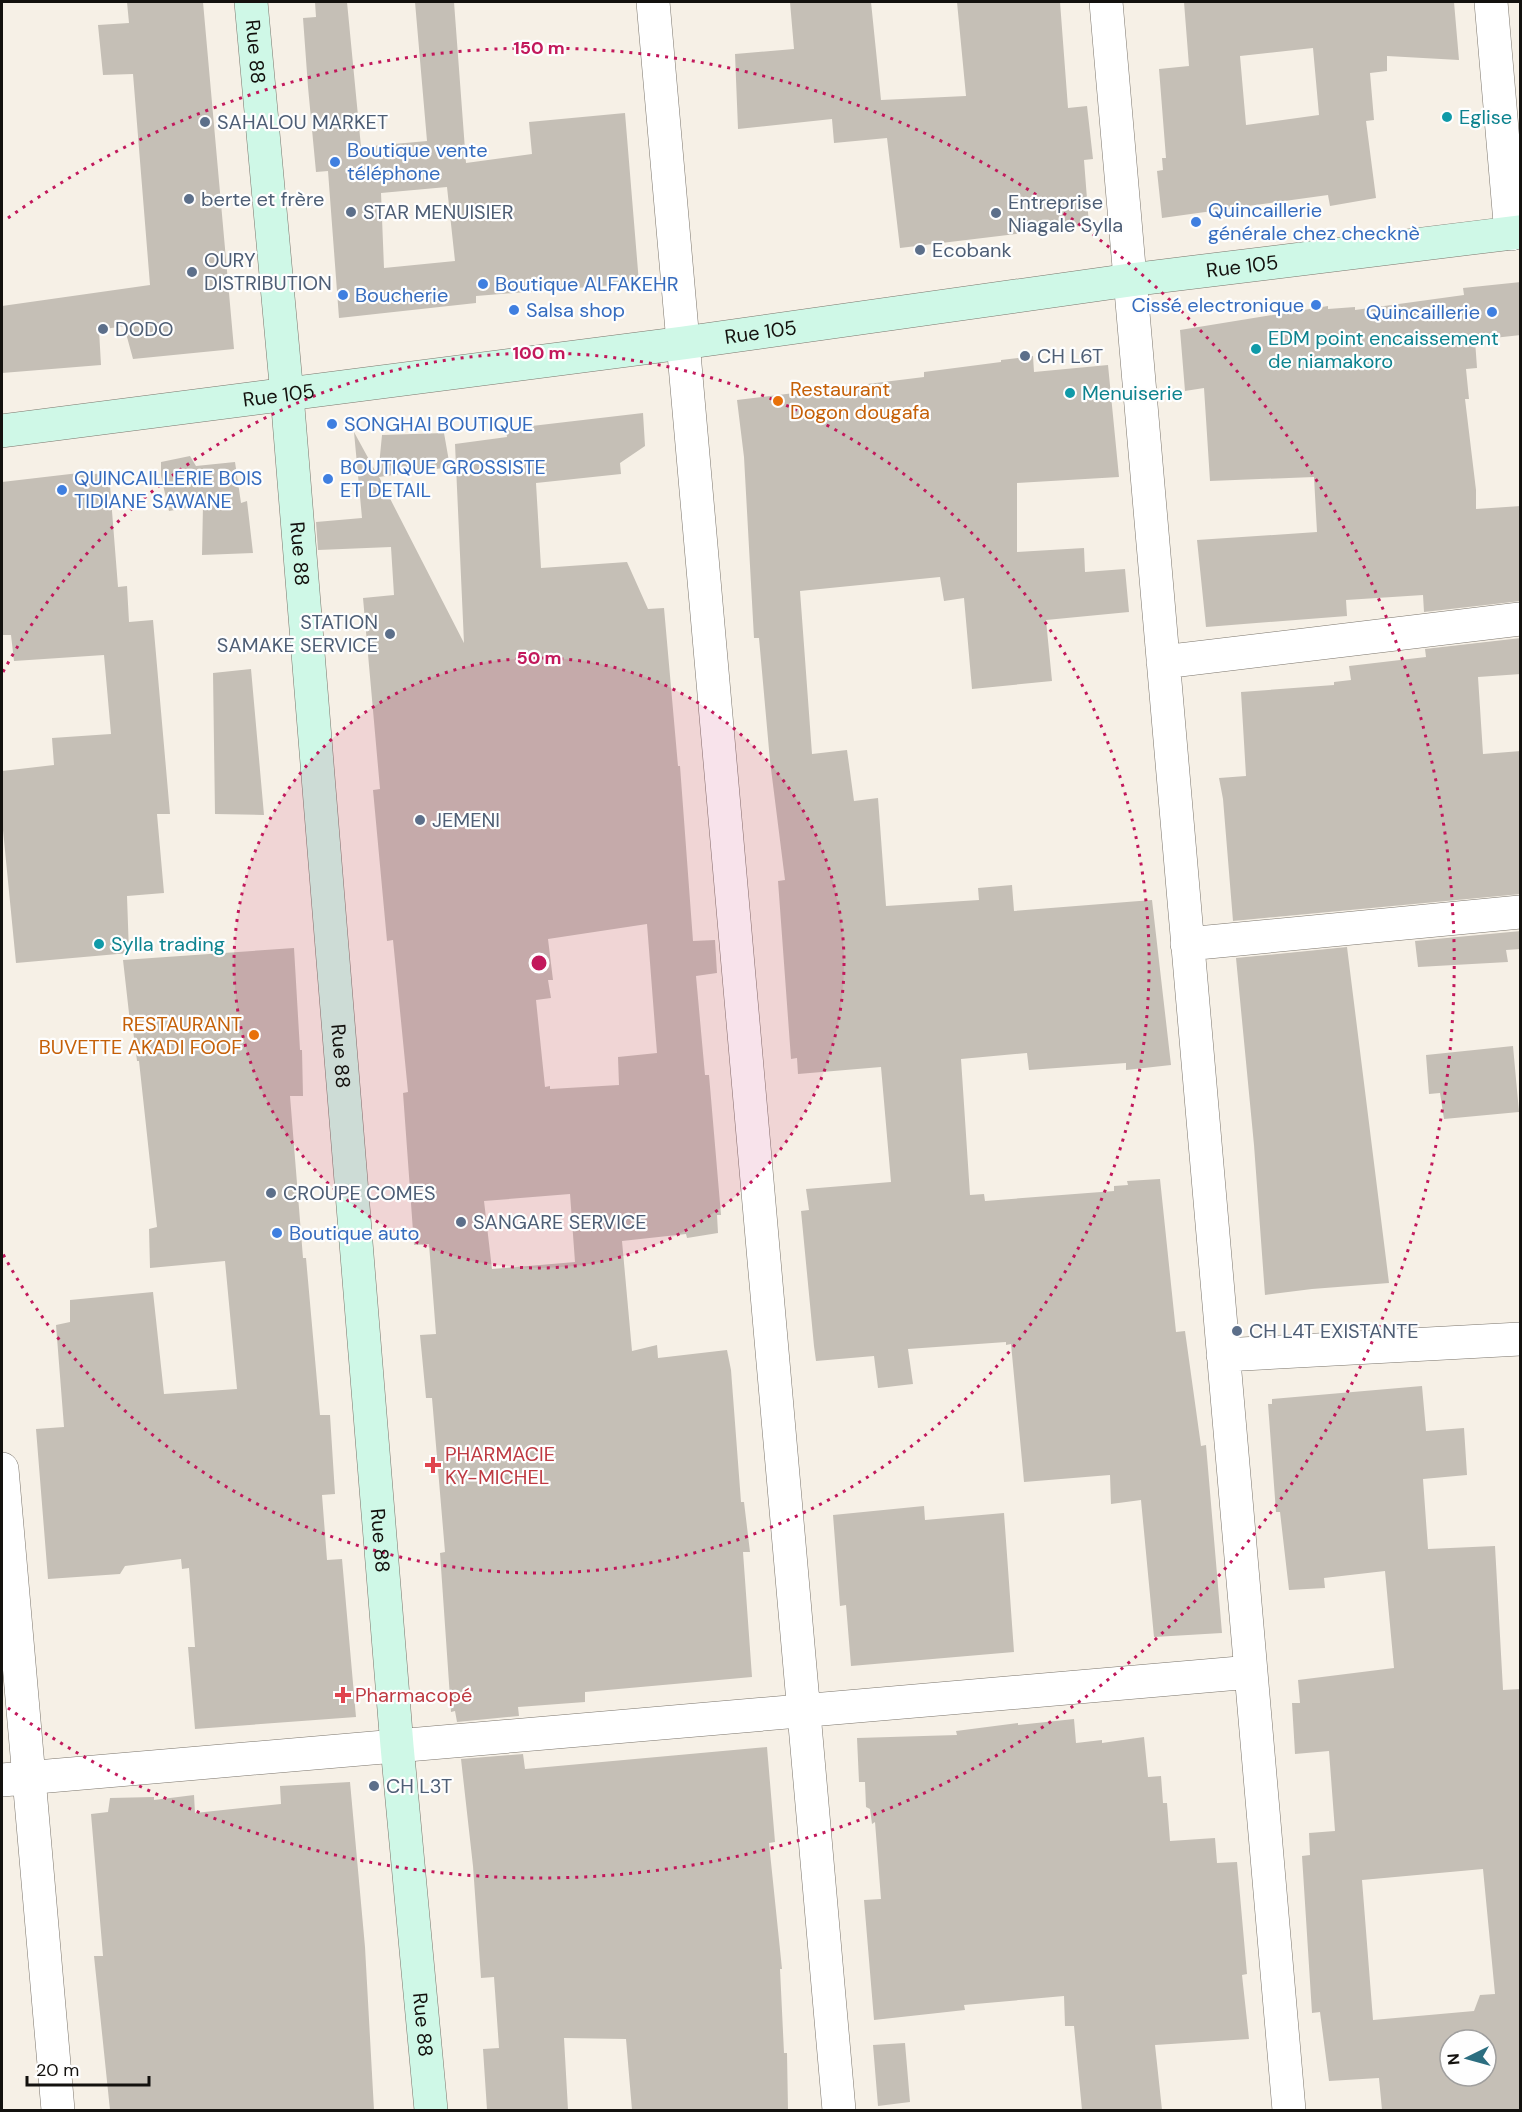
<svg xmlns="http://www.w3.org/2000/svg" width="1522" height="2112" font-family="'DM Sans',sans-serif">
  <rect width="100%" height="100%" fill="#f6f0e6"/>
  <path fill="#c5bfb6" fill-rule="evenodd" d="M 127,2 L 203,2 L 234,349 L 133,359 L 124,326 L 99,330 L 101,365 L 2,373 L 2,306 L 150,285 L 133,74 L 103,75 L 98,25 L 129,23 Z
    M 315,2 L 347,2 L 361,147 L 427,141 L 415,2 L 454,2 L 466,163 L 532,154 L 529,122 L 625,113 L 639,283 L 476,296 L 476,303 L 339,318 L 328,171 L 316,172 L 308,87 L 303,18 L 316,17 ZM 447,187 L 455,261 L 384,268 L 381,193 Z
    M 790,2 L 871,2 L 881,100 L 966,96 L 957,2 L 1060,2 L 1068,108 L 1087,106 L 1093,159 L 1084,160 L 1089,225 L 900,248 L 887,138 L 834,143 L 832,119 L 738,129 L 735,54 L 794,49 Z
    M 1184,2 L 1454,2 L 1459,60 L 1387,56 L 1387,71 L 1370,73 L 1374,120 L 1366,121 L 1376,198 L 1330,206 L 1328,195 L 1162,218 L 1157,171 L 1163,170 L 1162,158 L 1166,158 L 1159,69 L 1189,66 ZM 1313,48 L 1319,115 L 1246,125 L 1240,56 Z
    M 1521,282 L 1521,335 L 1475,340 L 1477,368 L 1466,369 L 1469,399 L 1465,399 L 1476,490 L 1476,509 L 1521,506 L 1521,601 L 1424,612 L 1423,595 L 1346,600 L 1347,616 L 1206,627 L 1197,540 L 1317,532 L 1314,477 L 1210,481 L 1204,388 L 1185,391 L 1180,330 L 1328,306 L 1328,309 L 1355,307 L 1355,310 L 1464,295 L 1463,288 Z
    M 1033,356 L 1034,372 L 1108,365 L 1119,477 L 1017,483 L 1017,552 L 1084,548 L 1085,572 L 1125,569 L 1129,612 L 1046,620 L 1052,681 L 972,689 L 964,598 L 944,601 L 940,577 L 800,591 L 812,754 L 847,750 L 854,801 L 878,798 L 886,906 L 979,900 L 978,888 L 1012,885 L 1014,911 L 1152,900 L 1171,1065 L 1126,1070 L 1126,1063 L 1029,1070 L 1027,1053 L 961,1059 L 970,1195 L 984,1194 L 985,1201 L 1114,1191 L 1114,1186 L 1128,1185 L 1127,1181 L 1160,1179 L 1176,1332 L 1185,1331 L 1201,1446 L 1206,1445 L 1222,1633 L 1154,1637 L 1141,1500 L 1111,1504 L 1110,1475 L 1024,1482 L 1011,1344 L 1006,1345 L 1006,1342 L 908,1349 L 913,1384 L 878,1388 L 874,1356 L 816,1361 L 814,1346 L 801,1211 L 809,1210 L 806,1189 L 891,1182 L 881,1067 L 798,1074 L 797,1058 L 791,1059 L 778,881 L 785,880 L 770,761 L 759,638 L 754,638 L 744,457 L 737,400 L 924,377 L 924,372 L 1001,362 L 1001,360 Z
    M 643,413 L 645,446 L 620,463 L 621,474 L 536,483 L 541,568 L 627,562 L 648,609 L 664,608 L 678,766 L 680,766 L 693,941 L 715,940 L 717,973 L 696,976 L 705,1075 L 709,1075 L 721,1215 L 717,1215 L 718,1233 L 687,1238 L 686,1234 L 622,1241 L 632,1351 L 657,1345 L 658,1358 L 727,1350 L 731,1370 L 741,1502 L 744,1502 L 750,1552 L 743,1552 L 752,1677 L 585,1692 L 585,1702 L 518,1707 L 519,1716 L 457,1722 L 455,1711 L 451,1712 L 440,1553 L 445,1552 L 432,1398 L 426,1398 L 420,1335 L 436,1334 L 429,1244 L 414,1245 L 403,1093 L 408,1092 L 393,940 L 387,941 L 373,790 L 380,789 L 363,598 L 394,595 L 391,547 L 318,550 L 316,522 L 362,518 L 354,432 L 378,476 L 382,435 L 444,433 L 450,467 L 379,477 L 464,643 L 455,444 L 507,437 L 506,429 ZM 647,924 L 657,1053 L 618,1057 L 619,1085 L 550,1089 L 550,1086 L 545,1087 L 536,1000 L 551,998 L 548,980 L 553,980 L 548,939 ZM 570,1194 L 575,1262 L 492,1269 L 484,1201 Z
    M 190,456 L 196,466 L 235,462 L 241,503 L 247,501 L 253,553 L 202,555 L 203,505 L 169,511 L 161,476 L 161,462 Z
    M 79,473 L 79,475 L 109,473 L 118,587 L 127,586 L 129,622 L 153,620 L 170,814 L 157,814 L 164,893 L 127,896 L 129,953 L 16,963 L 2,820 L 2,771 L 54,765 L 52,738 L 111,734 L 104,655 L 14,661 L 11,635 L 2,635 L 2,482 Z
    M 1521,638 L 1521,674 L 1478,677 L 1483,754 L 1521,751 L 1521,894 L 1233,921 L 1223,799 L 1219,778 L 1246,776 L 1241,692 L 1334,685 L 1334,682 L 1351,680 L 1349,666 L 1426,657 L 1425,649 Z
    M 251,669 L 264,815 L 215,814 L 213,673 Z
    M 1521,931 L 1521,949 L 1506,950 L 1508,962 L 1418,967 L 1415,941 Z
    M 1347,947 L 1389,1283 L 1312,1289 L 1265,1295 L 1254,1145 L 1236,958 Z
    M 294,948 L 300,1050 L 302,1050 L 303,1096 L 290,1096 L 303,1258 L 306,1258 L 320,1415 L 330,1415 L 335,1494 L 322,1495 L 327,1560 L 342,1559 L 356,1717 L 195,1729 L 188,1647 L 195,1647 L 189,1568 L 182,1569 L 181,1559 L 125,1566 L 120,1574 L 48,1579 L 36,1429 L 64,1427 L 56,1325 L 70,1322 L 70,1300 L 153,1292 L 164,1394 L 237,1389 L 225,1261 L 150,1268 L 149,1229 L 157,1227 L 139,1061 L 137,1061 L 133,1030 L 131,1031 L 123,960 Z
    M 1513,1046 L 1519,1112 L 1444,1119 L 1440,1093 L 1429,1094 L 1426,1055 Z
    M 1422,1386 L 1426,1431 L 1464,1428 L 1467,1475 L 1423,1479 L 1428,1549 L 1495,1546 L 1503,1690 L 1521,1689 L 1521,2110 L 1382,2110 L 1379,2078 L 1329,2081 L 1320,2012 L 1312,2013 L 1302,1856 L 1310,1855 L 1309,1833 L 1335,1831 L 1329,1751 L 1295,1754 L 1292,1703 L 1300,1703 L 1298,1680 L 1394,1668 L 1385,1571 L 1324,1578 L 1325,1588 L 1289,1590 L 1280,1512 L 1276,1512 L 1268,1404 L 1272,1404 L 1272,1399 ZM 1483,1869 L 1495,1994 L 1480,1995 L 1474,2011 L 1373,2020 L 1362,1880 ZM 1450,2040 L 1486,2040 L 1486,2076 L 1450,2076 Z
    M 924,1506 L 925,1520 L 1004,1513 L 1014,1652 L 851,1666 L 846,1605 L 840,1606 L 833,1515 Z
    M 1074,1719 L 1076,1743 L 1102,1740 L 1102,1743 L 1144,1737 L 1148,1777 L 1161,1776 L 1163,1803 L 1167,1803 L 1170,1841 L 1215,1838 L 1217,1863 L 1237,1862 L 1247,1974 L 1242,1975 L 1249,2039 L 1155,2045 L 1162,2110 L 1082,2110 L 1074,2026 L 1065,2026 L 1064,1996 L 964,2005 L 965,2010 L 874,2020 L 864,1900 L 881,1899 L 875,1822 L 872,1824 L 870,1809 L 866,1807 L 865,1782 L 859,1782 L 857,1738 L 957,1735 L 956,1731 L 1018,1723 L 1018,1725 Z
    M 767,1747 L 775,1842 L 769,1843 L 782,1969 L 780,1969 L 784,2053 L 787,2053 L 788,2110 L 632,2110 L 626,2039 L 564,2038 L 568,2110 L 487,2110 L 483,2049 L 499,2048 L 494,1977 L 481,1978 L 473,1866 L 461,1759 L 523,1754 L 525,1769 Z
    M 350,1782 L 365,1947 L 374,2110 L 110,2110 L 94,1956 L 103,1956 L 91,1814 L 108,1812 L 110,1798 L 154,1797 L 154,1800 L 194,1795 L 195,1813 L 281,1804 L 280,1786 Z
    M 905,2043 L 910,2102 L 878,2106 L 873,2045 Z"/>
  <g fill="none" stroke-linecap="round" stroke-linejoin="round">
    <defs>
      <path id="street" d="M 653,2 L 839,2110
        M 1106,2 L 1289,2110
        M 1491,2 L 1511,234
        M 1163,662 L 1520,619
        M 1187,944 L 1520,912
        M 1223,1355 L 1520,1339
        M 2,1469 L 58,2110
        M 2,1780 L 1251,1672"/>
      <g id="secondary">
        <path id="s1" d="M 251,2 L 287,395 L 397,1746 L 431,2110"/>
        <path id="s2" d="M 2,431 L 683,343 L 1130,280 L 1520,232"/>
      </g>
    </defs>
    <use href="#street" stroke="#7b756c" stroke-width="34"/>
    <use href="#secondary" stroke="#7b756c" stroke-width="34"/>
    <use href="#street" stroke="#fff" stroke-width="33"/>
    <use href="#secondary" stroke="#cff8e7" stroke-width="33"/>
  </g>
  <circle cx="539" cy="963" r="305" fill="#c2185b" fill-opacity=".12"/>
  <g fill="none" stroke="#c2185b" stroke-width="3" stroke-dasharray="3 6">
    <circle cx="539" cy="963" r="305"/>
    <path d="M3 672A610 610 0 1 1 3 1254"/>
    <path d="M8 218A915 915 0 1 1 8 1708"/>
  </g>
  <g fill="#0f9aa8" stroke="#fefefe" stroke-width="2">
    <circle cx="1447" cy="117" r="6"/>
    <circle cx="1256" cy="349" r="6"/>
    <circle cx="1070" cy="393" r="6"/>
    <circle cx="99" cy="944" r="6"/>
  </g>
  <g fill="#5c6f8a" stroke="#fefefe" stroke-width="2">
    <circle cx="205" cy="122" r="6"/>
    <circle cx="189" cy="199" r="6"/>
    <circle cx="351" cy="212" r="6"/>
    <circle cx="996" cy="213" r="6"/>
    <circle cx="920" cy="250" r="6"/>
    <circle cx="192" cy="272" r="6"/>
    <circle cx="103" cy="329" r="6"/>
    <circle cx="1025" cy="356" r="6"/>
    <circle cx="390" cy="634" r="6"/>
    <circle cx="420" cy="820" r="6"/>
    <circle cx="271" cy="1193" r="6"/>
    <circle cx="461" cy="1222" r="6"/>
    <circle cx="1237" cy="1331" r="6"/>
    <circle cx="374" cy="1786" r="6"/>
  </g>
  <g fill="#3f7fe0" stroke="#fefefe" stroke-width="2">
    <circle cx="335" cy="162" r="6"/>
    <circle cx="1196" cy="222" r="6"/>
    <circle cx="483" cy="284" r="6"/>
    <circle cx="343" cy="295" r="6"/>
    <circle cx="1316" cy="305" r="6"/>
    <circle cx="514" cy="310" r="6"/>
    <circle cx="1492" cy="312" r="6"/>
    <circle cx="332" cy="424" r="6"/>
    <circle cx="328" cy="479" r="6"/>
    <circle cx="62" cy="490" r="6"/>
    <circle cx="277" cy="1233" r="6"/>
  </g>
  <g fill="#e8710a" stroke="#fefefe" stroke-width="2">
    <circle cx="778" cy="401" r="6"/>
    <circle cx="254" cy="1035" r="6"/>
  </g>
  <g fill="#e0444e" stroke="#fefefe" stroke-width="2">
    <path d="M430 1456h6v6h6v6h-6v6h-6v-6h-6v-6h6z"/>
    <path d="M340 1686h6v6h6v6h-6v6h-6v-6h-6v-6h6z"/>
  </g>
  <g text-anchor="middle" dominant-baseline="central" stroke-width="4.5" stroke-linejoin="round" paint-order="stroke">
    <g font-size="20" fill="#13110e" stroke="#fefefe">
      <text stroke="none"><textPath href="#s1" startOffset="50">Rue 88</textPath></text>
      <text stroke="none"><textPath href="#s2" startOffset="1251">Rue 105</textPath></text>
      <text stroke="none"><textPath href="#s2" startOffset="765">Rue 105</textPath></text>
      <text stroke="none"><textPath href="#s2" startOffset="279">Rue 105</textPath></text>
      <text stroke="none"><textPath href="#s1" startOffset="554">Rue 88</textPath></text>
      <text stroke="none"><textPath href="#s1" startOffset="1058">Rue 88</textPath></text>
      <text stroke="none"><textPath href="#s1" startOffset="1544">Rue 88</textPath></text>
      <text stroke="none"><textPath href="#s1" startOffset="2030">Rue 88</textPath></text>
    </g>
    <g font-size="20" fill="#0d838f" stroke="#fefefe" text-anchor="start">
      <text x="1459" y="117">Eglise</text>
      <text x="1268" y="338">EDM point encaissement<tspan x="1268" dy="23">de niamakoro</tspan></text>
      <text x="1082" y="393">Menuiserie</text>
      <text x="111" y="944">Sylla trading</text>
    </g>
    <g font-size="20" fill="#4e5e75" stroke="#fefefe" text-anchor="start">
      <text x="217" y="122">SAHALOU MARKET</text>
      <text x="201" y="199">berte et frère</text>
      <text x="1008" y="202">Entreprise<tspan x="1008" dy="23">Niagale Sylla</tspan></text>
      <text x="363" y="212">STAR MENUISIER</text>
      <text x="932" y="250">Ecobank</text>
      <text x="204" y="260">OURY<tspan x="204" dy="23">DISTRIBUTION</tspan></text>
      <text x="115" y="329">DODO</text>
      <text x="1037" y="356">CH L6T</text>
      <text x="378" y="622" text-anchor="end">STATION<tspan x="378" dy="23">SAMAKE SERVICE</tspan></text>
      <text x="432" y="820">JEMENI</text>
      <text x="283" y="1193">CROUPE COMES</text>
      <text x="473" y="1222">SANGARE SERVICE</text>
      <text x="1249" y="1331">CH L4T EXISTANTE</text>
      <text x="386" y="1786">CH L3T</text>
    </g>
    <g font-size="20" fill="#366cbe" stroke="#fefefe" text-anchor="start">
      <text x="347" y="150">Boutique vente<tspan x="347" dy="23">téléphone</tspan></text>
      <text x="1208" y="210">Quincaillerie<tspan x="1208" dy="23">générale chez checknè</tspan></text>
      <text x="495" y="284">Boutique ALFAKEHR</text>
      <text x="355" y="295">Boucherie</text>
      <text x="1304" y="305" text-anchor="end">Cissé electronique</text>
      <text x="526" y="310">Salsa shop</text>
      <text x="1480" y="312" text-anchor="end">Quincaillerie</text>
      <text x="344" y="424">SONGHAI BOUTIQUE</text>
      <text x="340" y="467">BOUTIQUE GROSSISTE<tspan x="340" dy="23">ET DETAIL</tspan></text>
      <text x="74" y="478">QUINCAILLERIE BOIS<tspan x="74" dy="23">TIDIANE SAWANE</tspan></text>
      <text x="289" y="1233">Boutique auto</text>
    </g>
    <g font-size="20" fill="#c56008" stroke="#fefefe" text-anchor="start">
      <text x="790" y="389">Restaurant<tspan x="790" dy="23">Dogon dougafa</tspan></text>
      <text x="242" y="1024" text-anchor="end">RESTAURANT<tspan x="242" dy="23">BUVETTE AKADI FOOF</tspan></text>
    </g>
    <g font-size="20" fill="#be3a42" stroke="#fefefe" text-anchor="start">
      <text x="445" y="1454">PHARMACIE<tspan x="445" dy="23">KY-MICHEL</tspan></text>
      <text x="355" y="1695">Pharmacopé</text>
    </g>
  </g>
  <circle cx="539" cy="963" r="9" fill="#c2185b" stroke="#fefefe" stroke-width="3"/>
  <g font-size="18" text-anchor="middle" font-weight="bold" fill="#c2185b" stroke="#fefefe" stroke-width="4.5" stroke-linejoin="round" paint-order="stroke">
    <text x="539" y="54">150 m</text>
    <text x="539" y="359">100 m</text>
    <text x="539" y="664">50 m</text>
  </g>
  <rect width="1522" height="2112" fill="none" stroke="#13110e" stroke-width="6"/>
  <g transform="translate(1468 2058) rotate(265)"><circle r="28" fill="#fefefe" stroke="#a09f9e" stroke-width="1.5"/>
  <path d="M0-4.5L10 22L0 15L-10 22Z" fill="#2c6e80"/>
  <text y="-9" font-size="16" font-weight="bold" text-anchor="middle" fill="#13110e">N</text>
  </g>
  <path d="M27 2076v9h122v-9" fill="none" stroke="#13110e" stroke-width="3"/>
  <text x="36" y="2076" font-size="18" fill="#13110e" stroke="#fefefe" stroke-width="4.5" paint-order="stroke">20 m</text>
</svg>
